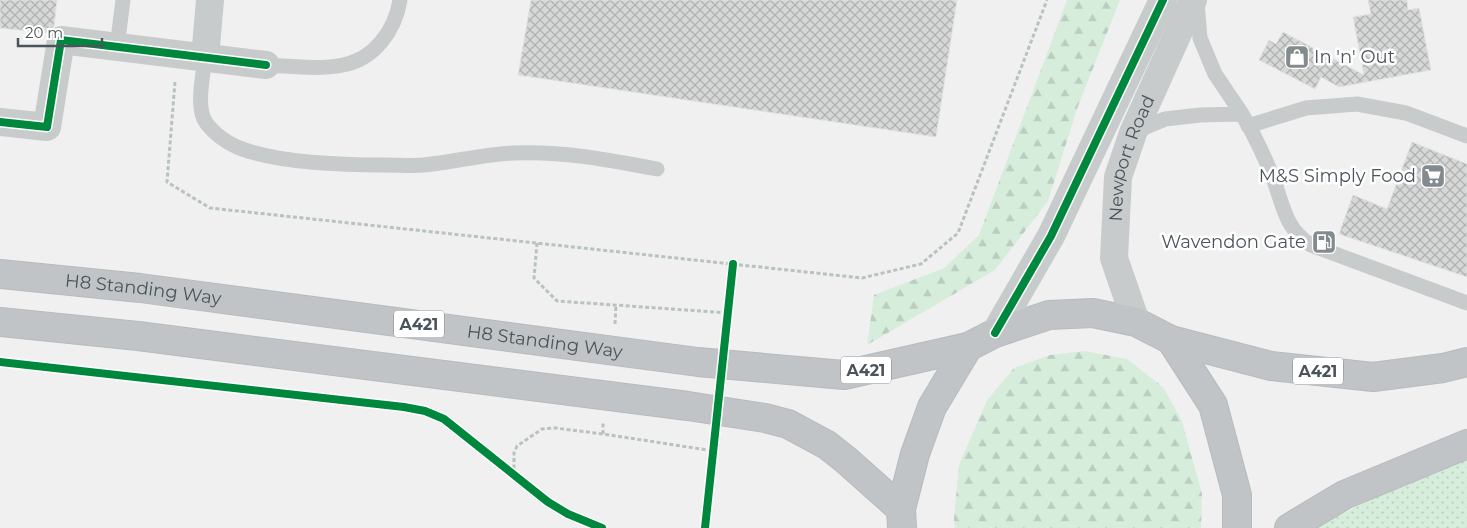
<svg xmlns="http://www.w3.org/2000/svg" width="1467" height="528" font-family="Montserrat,sans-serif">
  <defs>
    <pattern id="forest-firs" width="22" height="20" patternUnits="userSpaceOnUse" patternTransform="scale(1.25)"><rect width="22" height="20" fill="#d7eddc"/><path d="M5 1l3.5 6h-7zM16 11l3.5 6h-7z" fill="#bacdbf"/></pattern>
    <pattern id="park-dots" width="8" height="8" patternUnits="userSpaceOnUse" patternTransform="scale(1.25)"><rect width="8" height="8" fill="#d7eddc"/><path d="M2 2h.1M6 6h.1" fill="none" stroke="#bacdbf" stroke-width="1.8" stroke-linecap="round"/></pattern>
    <pattern id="building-cross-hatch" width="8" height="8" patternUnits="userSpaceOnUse" patternTransform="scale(1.25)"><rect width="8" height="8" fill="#d6d8d8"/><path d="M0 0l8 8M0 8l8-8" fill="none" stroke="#b0b2b2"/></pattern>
  </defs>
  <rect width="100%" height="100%" fill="#f0f0f0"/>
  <path fill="url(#forest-firs)" d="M 1067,0 L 1120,0 L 1078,106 L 1048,201 L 995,270 L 867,345 L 874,295 L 944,268 L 979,235 Z
    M 1085,351 L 1127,359 L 1163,387 L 1182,421 L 1202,494 L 1201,528 L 955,528 L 954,519 L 959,465 L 987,400 L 1014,368 L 1050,355 Z"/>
  <path fill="url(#park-dots)" d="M 1467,458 L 1467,528 L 1312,528 L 1414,479 Z"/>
  <path fill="url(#building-cross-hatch)" stroke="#e2e2e3" d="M 0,0 L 57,0 L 54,26 L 48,33 L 0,28 Z
    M 531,0 L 957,0 L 936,137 L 518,75 Z
    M 1368,0 L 1407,0 L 1408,10 L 1419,8 L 1431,70 L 1339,87 L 1321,77 L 1315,89 L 1259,60 L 1269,40 L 1276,44 L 1283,32 L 1364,75 L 1353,17 L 1371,14 Z
    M 1412,142 L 1467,164 L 1467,277 L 1339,234 L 1353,195 L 1387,209 Z"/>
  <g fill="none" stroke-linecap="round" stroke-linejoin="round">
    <defs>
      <g id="trunk">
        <path id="s2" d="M 0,274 L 140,288 L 698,362 L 844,375 L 968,347"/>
        <path d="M 0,322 L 138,336 L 688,406 L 765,418 L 788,424 L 827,445 L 846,460 L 901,509"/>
        <path d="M 1171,340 L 1271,366 L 1373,377 L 1443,368 L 1467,362"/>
        <path d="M 902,528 L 901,509 L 915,454 L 932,407 L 968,347 L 995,333 L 1049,315 L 1093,313 L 1136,322 L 1171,340 L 1213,405 L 1237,495 L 1237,528"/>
        <path d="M 1289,528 L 1344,495 L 1467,444"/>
      </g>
    </defs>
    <use href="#trunk" stroke="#b6bbbe" stroke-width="30"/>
    <path stroke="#b8c2be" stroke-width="3" stroke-dasharray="4 2.5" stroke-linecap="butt" d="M 175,82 L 167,182 L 210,208 L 862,278 L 921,264 L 958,233 L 1047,0
      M 537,243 L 534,278 L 557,301 L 729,313
      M 615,324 L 616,305
      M 603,434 L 603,422
      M 514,475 L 514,453 L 517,446 L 542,429 L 555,428 L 603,434 L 714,451"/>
    <path stroke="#c8cbcb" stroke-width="15" d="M 117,47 L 123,0
      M 205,58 C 203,76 195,110 207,124 C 214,133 226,142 237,147 C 276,163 343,165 386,165 C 399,165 412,166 424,165 C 454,162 484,154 514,153 C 563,151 610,160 657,169
      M 266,65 C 290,66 318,70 343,65 C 374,59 395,31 400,0
      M 1242,114 C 1253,133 1263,153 1271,173 C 1283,201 1283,228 1311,245 L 1467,303
      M 1248,126 L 1306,108 L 1357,104 L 1406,113 L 1467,136
      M 1134,132 L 1165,119 L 1200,115 L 1242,114 L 1215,74 L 1200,38 L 1197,1"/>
    <path stroke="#c8cbcb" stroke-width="28" d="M 205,58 L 210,0
      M 0,122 L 47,127 L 61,40 L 266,65"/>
    <g stroke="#c8cbcb" stroke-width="28">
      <path id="s1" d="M 1136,322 L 1114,258 L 1118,177 L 1133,133 L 1193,0"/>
      <path d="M 995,333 L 1051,236 L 1163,0"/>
    </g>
    <use href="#trunk" stroke="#c0c4c6" stroke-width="28"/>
    <defs>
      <path id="cycleway" d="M 0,122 L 47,127 L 61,40 L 266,65
        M 995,333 L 1051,236 L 1163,0
        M 0,362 L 404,407 L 425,411 L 444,419 L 548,502 L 568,514 L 602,528
        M 705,528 L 733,264"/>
    </defs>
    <use href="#cycleway" stroke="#fff" stroke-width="11"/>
    <use href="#cycleway" stroke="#00873e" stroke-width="8"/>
  </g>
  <defs>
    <symbol id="shop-square" viewBox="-11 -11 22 22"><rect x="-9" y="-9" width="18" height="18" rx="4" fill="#838b8f" stroke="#fff"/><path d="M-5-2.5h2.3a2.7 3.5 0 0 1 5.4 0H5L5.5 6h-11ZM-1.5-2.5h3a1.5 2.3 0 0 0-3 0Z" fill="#fff"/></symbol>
    <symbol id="supermarket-square" viewBox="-11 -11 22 22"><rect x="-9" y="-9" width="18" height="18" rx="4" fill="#838b8f" stroke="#fff"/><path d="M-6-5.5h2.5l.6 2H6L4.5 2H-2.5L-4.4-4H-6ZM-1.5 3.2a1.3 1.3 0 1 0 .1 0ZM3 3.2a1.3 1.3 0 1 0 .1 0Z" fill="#fff"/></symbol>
    <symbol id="fuel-square" viewBox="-11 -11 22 22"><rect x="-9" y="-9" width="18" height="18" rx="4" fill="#838b8f" stroke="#fff"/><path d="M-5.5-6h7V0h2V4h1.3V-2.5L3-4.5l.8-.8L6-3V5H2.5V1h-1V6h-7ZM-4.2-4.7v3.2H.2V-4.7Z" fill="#fff"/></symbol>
  </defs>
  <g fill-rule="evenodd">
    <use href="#shop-square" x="1283" y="43" width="28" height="28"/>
    <use href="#supermarket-square" x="1419" y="162" width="28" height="28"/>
    <use href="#fuel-square" x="1310" y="228" width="28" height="28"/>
  </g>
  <g text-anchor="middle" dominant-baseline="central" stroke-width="5" stroke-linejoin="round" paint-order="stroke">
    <g fill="#fff" stroke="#80888c" stroke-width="1">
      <rect x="394" y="310.5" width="50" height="27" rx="4"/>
      <rect x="841" y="356.5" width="50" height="27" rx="4"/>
      <rect x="1293" y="357.5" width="50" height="27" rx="4"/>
    </g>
    <g font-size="16" font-weight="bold" fill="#49555b">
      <text x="419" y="324">A421</text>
      <text x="866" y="370">A421</text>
      <text x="1318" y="371">A421</text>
    </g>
    <g font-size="18" fill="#49555b" stroke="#fff" text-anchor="end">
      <text x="1314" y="57" text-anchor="start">In 'n' Out</text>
      <text x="1416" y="176">M&amp;S Simply Food</text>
      <text x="1306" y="242">Wavendon Gate</text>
    </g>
    <g font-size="18" fill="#49555b" stroke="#fff">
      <text stroke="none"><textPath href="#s1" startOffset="170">Newport Road</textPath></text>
      <text stroke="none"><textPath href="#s2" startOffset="144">H8 Standing Way</textPath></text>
      <text stroke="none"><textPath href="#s2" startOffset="549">H8 Standing Way</textPath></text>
    </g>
  </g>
  <path d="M18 38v8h84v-8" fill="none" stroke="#49555b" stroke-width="2.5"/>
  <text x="25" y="38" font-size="15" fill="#49555b" stroke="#ffffff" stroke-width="4" paint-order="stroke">20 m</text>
</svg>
